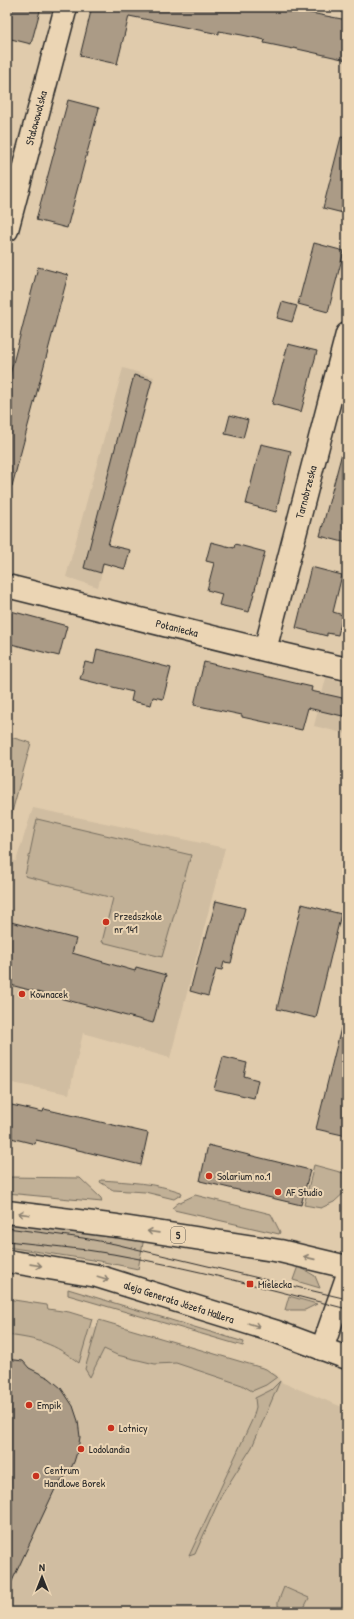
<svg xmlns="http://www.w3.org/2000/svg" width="354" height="1619" font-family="'Patrick Hand',sans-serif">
  <rect width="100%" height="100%" fill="#e0cbac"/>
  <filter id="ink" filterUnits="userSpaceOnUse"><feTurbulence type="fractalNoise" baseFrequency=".025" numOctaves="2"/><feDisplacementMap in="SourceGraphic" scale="8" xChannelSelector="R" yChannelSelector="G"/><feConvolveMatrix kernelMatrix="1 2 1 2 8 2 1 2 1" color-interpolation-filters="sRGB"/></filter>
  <g filter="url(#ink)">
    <path fill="#d0bda1" d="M 123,368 L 154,377 L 98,587 L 66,577 Z
      M 326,678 L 347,683 L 347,734 L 314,726 Z
      M 33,808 L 225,848 L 170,1058 L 83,1033 L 69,1094 L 7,1082 L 7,860 L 16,861 Z
      M 7,1317 L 144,1333 L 266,1369 L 277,1375 L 281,1382 L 347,1409 L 347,1454 L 341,1469 L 347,1472 L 347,1612 L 7,1612 Z"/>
    <path fill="#c1b096" stroke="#766e60" d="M 7,736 L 31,743 L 7,830 Z
      M 37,819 L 191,855 L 162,957 L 102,942 L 113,898 L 25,876 Z
      M 314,1165 L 347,1174 L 347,1190 L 334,1202 L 321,1208 L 304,1205 Z
      M 7,1177 L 80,1178 L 101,1198 L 102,1202 L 7,1193 Z
      M 101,1180 C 128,1182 155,1183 181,1192 L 182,1194 L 174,1199 L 145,1192 L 113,1190 L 100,1182 Z
      M 195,1195 L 271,1214 L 280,1232 L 279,1234 L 174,1210 L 172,1208 L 178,1203 Z
      M 7,1222 L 144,1238 L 138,1269 L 99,1261 L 7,1247 Z
      M 298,1266 L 315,1276 L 320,1288 L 293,1280 Z
      M 68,1289 L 244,1342 L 243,1346 L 68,1295 Z
      M 289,1296 L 317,1304 L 305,1310 L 285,1310 Z
      M 7,1299 L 47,1305 L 48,1309 L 69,1312 L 92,1319 L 79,1363 C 54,1343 38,1339 7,1335 Z
      M 99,1320 L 266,1369 L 277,1377 L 266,1385 L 252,1391 L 242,1385 L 176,1363 L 155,1364 L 117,1355 L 104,1349 L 90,1377 L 85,1369 Z
      M 280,1381 L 252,1447 L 221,1496 L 195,1554 L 189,1556 L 253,1418 L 256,1407 L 255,1398 L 271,1390 Z
      M 284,1587 L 309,1598 L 302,1612 L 289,1612 L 278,1606 L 278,1602 Z"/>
    <path fill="#ab9b86" stroke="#2b2b2b" d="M 7,7 L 41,7 L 31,44 L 7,38 Z
      M 92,7 L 279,7 L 347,20 L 347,60 L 293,48 L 293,49 L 264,43 L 265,40 L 242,35 L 219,31 L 219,34 L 129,16 L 117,64 L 80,56 Z
      M 68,100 L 99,108 L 67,228 L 36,220 Z
      M 341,137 L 347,138 L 347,214 L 323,208 Z
      M 314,243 L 344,251 L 328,312 L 298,304 Z
      M 38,267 L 68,275 L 12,486 L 7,485 L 7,386 Z
      M 282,302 L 297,306 L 292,322 L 277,318 Z
      M 288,344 L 317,351 L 301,412 L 272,404 Z
      M 134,375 L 152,380 L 108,545 L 130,550 L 125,569 L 103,563 L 101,573 L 84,568 Z
      M 230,415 L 248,420 L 243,438 L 225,434 Z
      M 261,444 L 291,451 L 276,512 L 246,504 Z
      M 342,453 L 347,454 L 347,543 L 320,536 Z
      M 211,542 L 234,548 L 235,544 L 265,552 L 249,612 L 219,605 L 222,594 L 207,590 L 214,563 L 206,561 Z
      M 311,567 L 342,575 L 333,612 L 343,615 L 338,635 L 327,633 L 327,636 L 296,628 Z
      M 7,610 L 67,626 L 59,656 L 7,643 Z
      M 97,649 L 171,668 L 163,699 L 153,697 L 151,705 L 131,701 L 133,692 L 80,679 L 85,662 L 94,664 Z
      M 204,662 L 312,687 L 311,691 L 347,699 L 347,717 L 308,708 L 302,730 L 242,717 L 242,715 L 194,705 Z
      M 216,901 L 245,908 L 231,963 L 224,962 L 222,970 L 216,969 L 208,996 L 190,991 L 204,938 L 206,938 Z
      M 302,904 L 341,914 L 316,1018 L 277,1009 Z
      M 7,921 L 76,939 L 72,953 L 135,971 L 136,967 L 166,975 L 153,1023 L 7,984 Z
      M 341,1028 L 347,1029 L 347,1136 L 316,1129 Z
      M 223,1057 L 247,1063 L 244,1076 L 258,1080 L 254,1098 L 214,1089 Z
      M 7,1104 L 43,1112 L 44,1109 L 148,1133 L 141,1165 L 36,1140 L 35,1144 L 7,1137 Z
      M 208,1145 L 310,1170 L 301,1205 L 200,1181 Z
      M 7,1359 L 23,1361 L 29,1368 L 49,1378 L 61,1388 L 73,1406 L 78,1421 L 80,1437 L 78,1449 L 74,1462 L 69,1472 L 56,1487 L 7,1592 Z"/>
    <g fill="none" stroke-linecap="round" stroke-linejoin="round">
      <defs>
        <path id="minor" d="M 7,230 L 66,7
          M 7,586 L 265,650 L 347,669
          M 265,650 L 347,334
          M 322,1349 L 347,1277"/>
        <path id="primary" d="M 7,1212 L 117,1226 L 280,1251 L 347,1267
          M 7,1261 L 97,1276 L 277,1332 L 347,1358"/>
      </defs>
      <use href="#minor" stroke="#2b2b2b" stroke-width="25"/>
      <use href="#primary" stroke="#2b2b2b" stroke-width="25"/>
      <use href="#minor" stroke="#ebd5b4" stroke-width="22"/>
      <use href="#primary" stroke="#ebd5b4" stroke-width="22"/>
      <path stroke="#2b2b2b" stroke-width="1" d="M 7,1228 L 83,1238 L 115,1244 L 347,1299
        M 7,1241 C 42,1245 78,1248 113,1254 C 192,1268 269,1289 347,1309"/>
    </g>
    <defs><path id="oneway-shaft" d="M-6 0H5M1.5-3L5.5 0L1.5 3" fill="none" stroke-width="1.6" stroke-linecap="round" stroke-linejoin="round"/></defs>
    <g stroke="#8b8070">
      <use href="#oneway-shaft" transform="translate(24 1214) rotate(-173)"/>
      <use href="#oneway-shaft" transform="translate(153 1232) rotate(-172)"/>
      <use href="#oneway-shaft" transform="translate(309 1258) rotate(-167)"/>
      <use href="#oneway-shaft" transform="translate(36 1265) rotate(8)"/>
      <use href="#oneway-shaft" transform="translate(103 1278) rotate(17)"/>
      <use href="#oneway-shaft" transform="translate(254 1325) rotate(18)"/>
    </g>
  </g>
  <g fill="#c8321e" stroke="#ebd5b4" stroke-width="1.5">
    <circle cx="106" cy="922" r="4"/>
    <circle cx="22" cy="994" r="4"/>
    <circle cx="209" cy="1176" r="4"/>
    <circle cx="278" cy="1192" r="4"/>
    <rect x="246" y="1280" width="8" height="8" rx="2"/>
    <circle cx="29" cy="1405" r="4"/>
    <circle cx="111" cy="1428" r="4"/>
    <circle cx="81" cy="1449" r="4"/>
    <circle cx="36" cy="1476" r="4"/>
  </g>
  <g text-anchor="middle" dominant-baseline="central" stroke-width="4" stroke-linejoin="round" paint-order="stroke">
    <rect fill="#ebd5b4" stroke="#655e54" stroke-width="1" x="171" y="1227" width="14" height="16" rx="3"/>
    <g font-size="10" font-weight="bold" fill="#2b2b2b">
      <text x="178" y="1235">5</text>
    </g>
    <g font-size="11" fill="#2b2b2b" stroke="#ebd5b4">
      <text transform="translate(36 118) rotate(-75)">Stalowowolska</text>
      <text transform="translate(306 492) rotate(-75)">Tarnobrzeska</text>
      <text transform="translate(177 628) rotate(14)">Połaniecka</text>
      <text transform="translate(179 1302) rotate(18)">aleja Generała Józefa Hallera</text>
    </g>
    <g font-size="11" fill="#2b2b2b" stroke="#ebd5b4" text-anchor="start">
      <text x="114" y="916">Przedszkole<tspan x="114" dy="13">nr 141</tspan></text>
      <text x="30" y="994">Kownacek</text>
      <text x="217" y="1176">Solarium no.1</text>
      <text x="286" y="1192">AF Studio</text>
      <text x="258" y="1284">Mielecka</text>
      <text x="37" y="1405">Empik</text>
      <text x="119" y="1428">Lotnicy</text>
      <text x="89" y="1449">Lodolandia</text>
      <text x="44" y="1470">Centrum<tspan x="44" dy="13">Handlowe Borek</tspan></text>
    </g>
  </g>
  <rect width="354" height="1619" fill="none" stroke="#ebd5b4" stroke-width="24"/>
  <rect x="12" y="12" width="330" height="1595" fill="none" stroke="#2b2b2b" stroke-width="1.5" filter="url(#ink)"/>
  <g transform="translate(42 1577)" stroke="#ebd5b4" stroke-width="3" paint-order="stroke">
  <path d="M0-3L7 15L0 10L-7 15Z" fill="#2b2b2b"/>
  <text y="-6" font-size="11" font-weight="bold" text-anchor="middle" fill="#2b2b2b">N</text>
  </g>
</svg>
